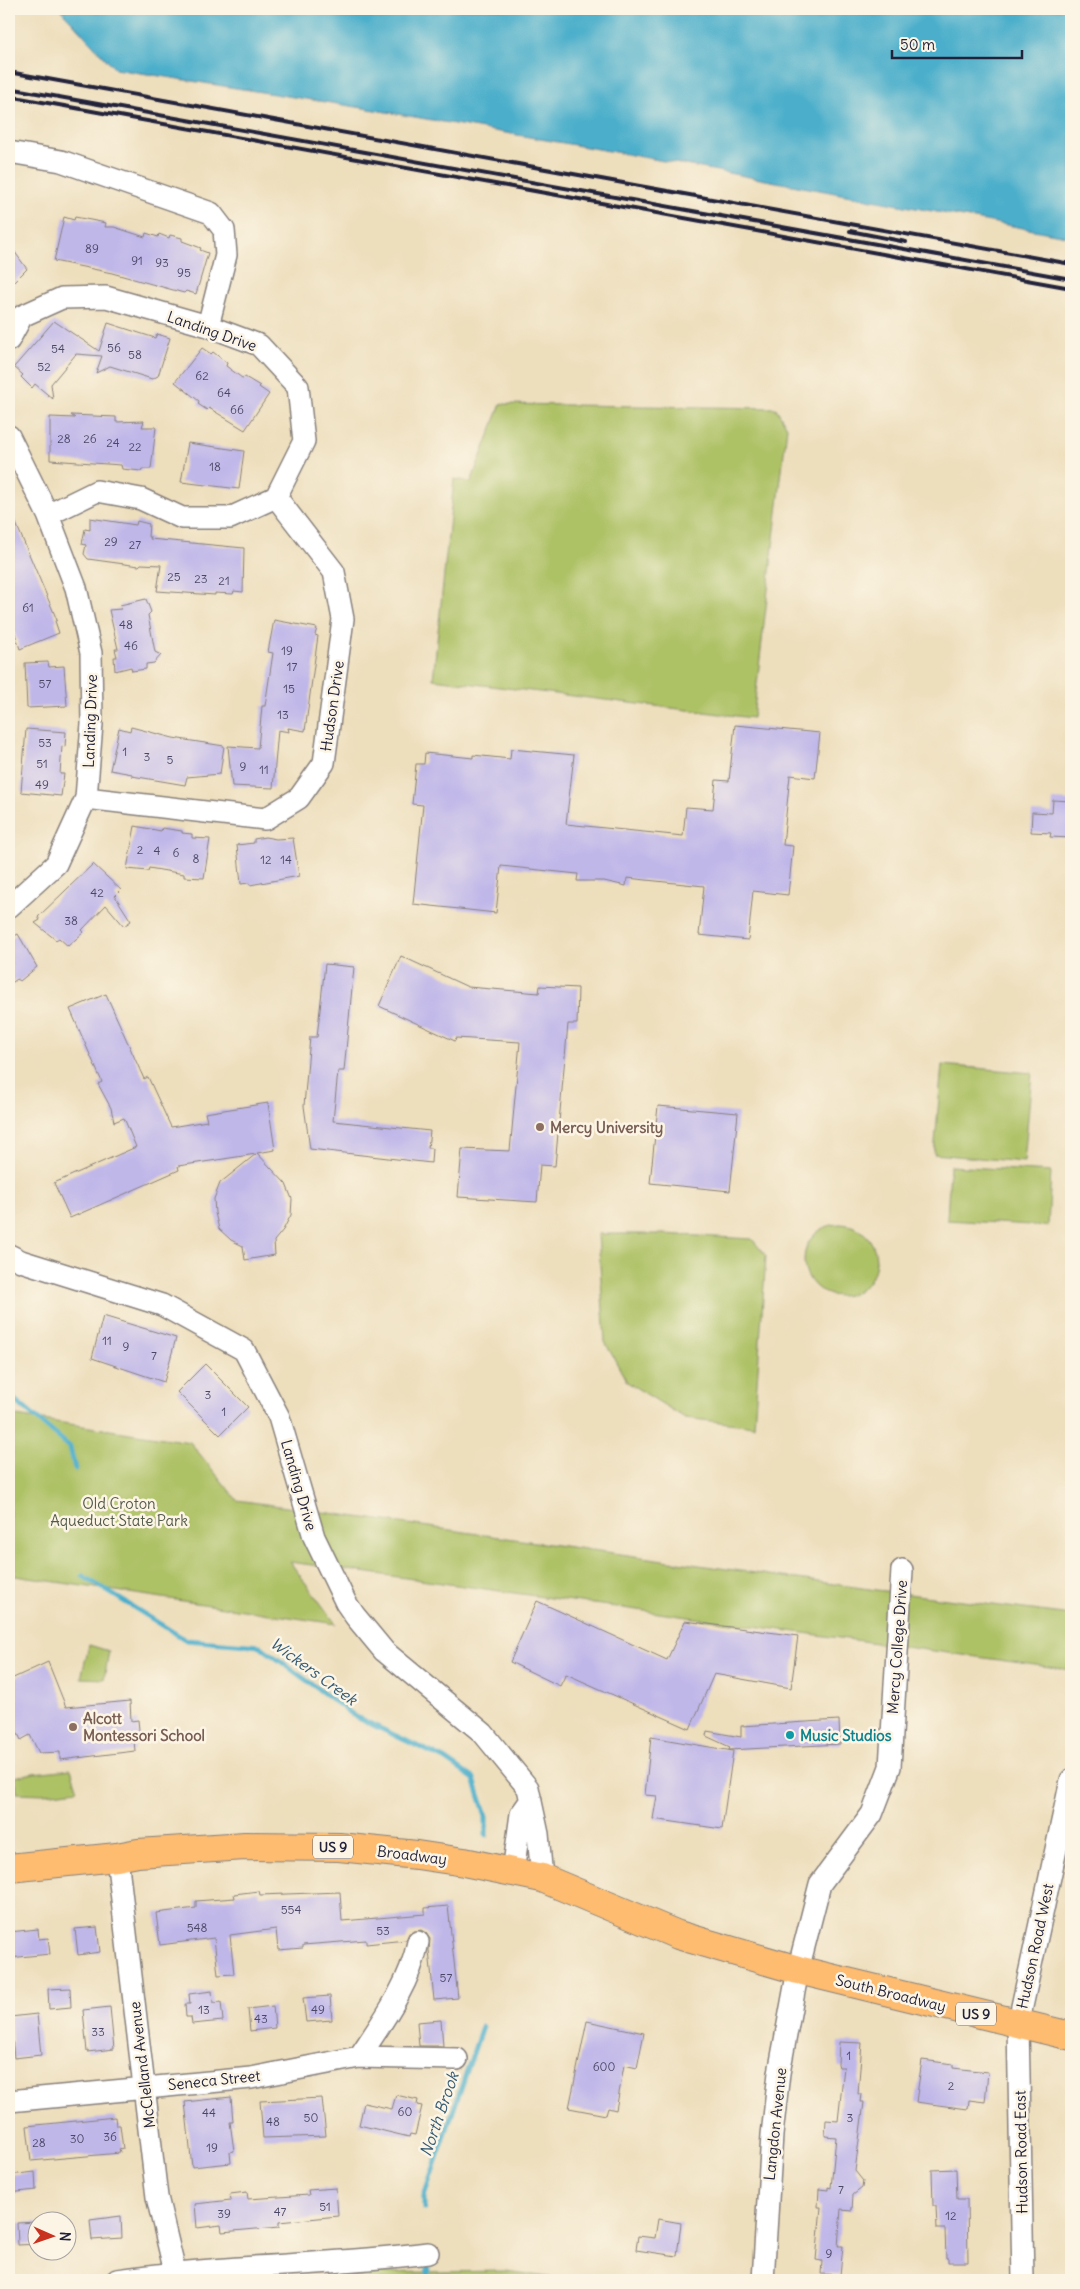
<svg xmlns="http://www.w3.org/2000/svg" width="1080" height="2289" font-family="Delius,sans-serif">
  <rect width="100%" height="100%" fill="#fcf5e5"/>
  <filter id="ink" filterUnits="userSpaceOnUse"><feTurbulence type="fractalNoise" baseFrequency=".02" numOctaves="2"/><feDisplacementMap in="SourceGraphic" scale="10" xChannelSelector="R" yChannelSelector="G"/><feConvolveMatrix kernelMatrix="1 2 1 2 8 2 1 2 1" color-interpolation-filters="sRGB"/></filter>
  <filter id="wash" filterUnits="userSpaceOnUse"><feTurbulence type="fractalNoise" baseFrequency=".0096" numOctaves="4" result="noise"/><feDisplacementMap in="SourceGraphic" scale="20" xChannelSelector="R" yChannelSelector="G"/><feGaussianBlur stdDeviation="1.12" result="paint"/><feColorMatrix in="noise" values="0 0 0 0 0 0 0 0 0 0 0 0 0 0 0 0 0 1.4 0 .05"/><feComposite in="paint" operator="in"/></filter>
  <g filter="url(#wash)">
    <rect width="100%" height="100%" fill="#eddebc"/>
    <path fill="#adc165" stroke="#687250" d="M 501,404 L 776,408 L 787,427 L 753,718 L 433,679 L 454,479 L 471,482 Z
      M 942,1065 L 1032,1073 L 1024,1162 L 934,1154 Z
      M 950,1166 L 1051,1172 L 1048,1226 L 947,1220 Z
      M804 1260a36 36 0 1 1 72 0a36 36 0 1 1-72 0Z
      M 598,1234 L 663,1234 L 752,1239 L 766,1256 L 754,1426 L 685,1418 L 627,1382 L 605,1342 Z
      M 9,1415 L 190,1442 L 237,1500 L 869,1589 L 1071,1615 L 1071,1670 L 290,1562 L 336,1624 L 9,1575 Z
      M 89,1645 L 109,1651 L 104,1679 L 81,1678 Z
      M 71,1769 L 78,1790 L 44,1794 L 17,1793 L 15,1777 L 33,1773 Z
      M 506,2271 L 568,2280 L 307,2280 L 365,2273 Z"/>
    <path fill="#4cafcb" stroke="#376883" d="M 60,9 L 1071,9 L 1071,237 L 626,154 L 363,108 L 115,69 Z"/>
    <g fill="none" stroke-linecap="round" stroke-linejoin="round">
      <path stroke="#4cafcb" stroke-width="5" d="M 9,1395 L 70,1447 L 75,1469
        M 83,1576 L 186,1640 L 260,1646 L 356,1717 L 445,1759 L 474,1779 L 486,1816 L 486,1835
        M 424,2209 L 424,2196 L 482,2027
        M 427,2280 L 428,2266"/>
    </g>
    <g id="blocks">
      <path fill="#c0b7e9" d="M 64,217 L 74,220 L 75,217 L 106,223 L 105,227 L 114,227 L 145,237 L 146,233 L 158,237 L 159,234 L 169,238 L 170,235 L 182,238 L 182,241 L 201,248 L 200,250 L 208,253 L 196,294 L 186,291 L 184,293 L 112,273 L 54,261 Z
        M 9,244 L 27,269 L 9,287 Z
        M 54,321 L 99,351 L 108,323 L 155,338 L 157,334 L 170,338 L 158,376 L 152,379 L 110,366 L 96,373 L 102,356 L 76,354 L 51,384 L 53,399 L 35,384 L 32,388 L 21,377 L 23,375 L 14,367 Z
        M 202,348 L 211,354 L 213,352 L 227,363 L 226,366 L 242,378 L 245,377 L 260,386 L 259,387 L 269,394 L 245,430 L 209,408 L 207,410 L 198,404 L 199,401 L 175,382 Z
        M 71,415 L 116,417 L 116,422 L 144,421 L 142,427 L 156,427 L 151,469 L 142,469 L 141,471 L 122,469 L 121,465 L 50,460 L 50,417 L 75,418 Z
        M 188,443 L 244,451 L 239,489 L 181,482 Z
        M 9,507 L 57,620 L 55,621 L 59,633 L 20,649 L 9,616 Z
        M 90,518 L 136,525 L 137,521 L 149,524 L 148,537 L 151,537 L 150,539 L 244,548 L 243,592 L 234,591 L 233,594 L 215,593 L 215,595 L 157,591 L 161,565 L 141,564 L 139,566 L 88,559 L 84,554 L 86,545 L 82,544 L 85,529 L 90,530 Z
        M 146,599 L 151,612 L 148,615 L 155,652 L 161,655 L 154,663 L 146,664 L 146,669 L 132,671 L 131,667 L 115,671 L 114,657 L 117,657 L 115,649 L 118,649 L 109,610 L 121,609 L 120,605 Z
        M 274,620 L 317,628 L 315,635 L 318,636 L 305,731 L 288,728 L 289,732 L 278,730 L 273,788 L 232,786 L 228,746 L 258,748 L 262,706 L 265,706 L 273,653 L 268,652 Z
        M 48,662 L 49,667 L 64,666 L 67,706 L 27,708 L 25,663 Z
        M 735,725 L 820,733 L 815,778 L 790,775 L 783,845 L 793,846 L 788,895 L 753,891 L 748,940 L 699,935 L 704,886 L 627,878 L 626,886 L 604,881 L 577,881 L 578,874 L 501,866 L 496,913 L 413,904 L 423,805 L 412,804 L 416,764 L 424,764 L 425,753 L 473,758 L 473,755 L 510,759 L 511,749 L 574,755 L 566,824 L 683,836 L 686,807 L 713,809 L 716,780 L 729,781 Z
        M 131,727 L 173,738 L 224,746 L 220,774 L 187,777 L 185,785 L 132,776 L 132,774 L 110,770 L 119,728 L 130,731 Z
        M 26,729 L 66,732 L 65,747 L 62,746 L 60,774 L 64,774 L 61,796 L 21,792 Z
        M 1053,800 L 1071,801 L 1071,838 L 1050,837 L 1051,833 L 1031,832 L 1032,812 L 1052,813 Z
        M 135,826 L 161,831 L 162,828 L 182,831 L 182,833 L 192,834 L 192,838 L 210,839 L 204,878 L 184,877 L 184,874 L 149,868 L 148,871 L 127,869 Z
        M 265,837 L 276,839 L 293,838 L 299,876 L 250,885 L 249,883 L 241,884 L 237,845 L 254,843 L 254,839 Z
        M 93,864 L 121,890 L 115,896 L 131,921 L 124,926 L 106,905 L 82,930 L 84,932 L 68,946 L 59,938 L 56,940 L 35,923 L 40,920 L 38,917 Z
        M 18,934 L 37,967 L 20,981 L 17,979 L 9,985 L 9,939 Z
        M 401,956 L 468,987 L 539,993 L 540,986 L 578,988 L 577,1024 L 568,1024 L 555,1166 L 540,1165 L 537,1202 L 458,1197 L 462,1149 L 510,1151 L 520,1042 L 456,1038 L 455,1041 L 379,1006 Z
        M 325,964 L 354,967 L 344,1071 L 338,1071 L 333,1121 L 430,1131 L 428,1148 L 432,1148 L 431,1163 L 310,1149 L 304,1106 L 310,1037 L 317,1037 Z
        M 106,994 L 144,1079 L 148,1077 L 171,1127 L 207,1121 L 205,1113 L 268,1103 L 275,1150 L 257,1153 L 286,1184 L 292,1199 L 291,1215 L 283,1230 L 274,1241 L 275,1255 L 245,1260 L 243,1246 L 231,1240 L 219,1229 L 215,1213 L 214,1199 L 220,1183 L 256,1154 L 178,1166 L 179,1170 L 70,1218 L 54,1183 L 136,1147 L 124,1118 L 114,1122 L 111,1108 L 98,1084 L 102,1082 L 70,1009 Z
        M 658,1106 L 738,1113 L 730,1191 L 650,1183 Z
        M 103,1316 L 176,1338 L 164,1382 L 92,1358 Z
        M 205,1364 L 248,1407 L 220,1435 L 177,1392 Z
        M 537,1601 L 667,1660 L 685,1621 L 798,1636 L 791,1688 L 714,1674 L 690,1729 L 566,1674 L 560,1686 L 510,1662 Z
        M 48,1662 L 66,1707 L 130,1701 L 131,1721 L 138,1720 L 140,1740 L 134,1741 L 135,1751 L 60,1760 L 60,1752 L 39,1753 L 30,1735 L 21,1740 L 9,1715 L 9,1680 Z
        M 839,1720 L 840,1744 L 729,1750 L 730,1747 L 706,1736 L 707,1731 L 741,1737 L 741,1726 Z
        M 651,1737 L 733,1751 L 722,1829 L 653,1819 L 657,1796 L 645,1795 Z
        M 259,1891 L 260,1895 L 340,1892 L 342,1921 L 425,1914 L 425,1908 L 448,1906 L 458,1998 L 434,2000 L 429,1950 L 430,1939 L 426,1933 L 421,1930 L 409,1933 L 406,1940 L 366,1944 L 366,1940 L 303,1945 L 303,1948 L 278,1950 L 276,1929 L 230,1935 L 234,1974 L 218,1975 L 214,1938 L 160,1945 L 156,1913 L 196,1908 L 196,1901 L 235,1898 L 234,1894 Z
        M 97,1927 L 100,1952 L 78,1955 L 75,1929 Z
        M 38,1929 L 39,1939 L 48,1938 L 50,1954 L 9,1958 L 9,1932 Z
        M 70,1988 L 71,2007 L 49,2009 L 48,1989 Z
        M 212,1991 L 213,2003 L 221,2002 L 223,2021 L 192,2024 L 191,2017 L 186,2017 L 185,2004 L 190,2004 L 189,1994 Z
        M 330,1996 L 332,2020 L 306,2022 L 303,1998 Z
        M 273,2006 L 275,2028 L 250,2031 L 248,2009 Z
        M 110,2007 L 114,2049 L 87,2052 L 83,2010 Z
        M 37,2014 L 41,2055 L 14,2058 L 10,2017 Z
        M 441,2020 L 443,2046 L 419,2046 L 417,2022 Z
        M 587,2021 L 644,2033 L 637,2068 L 624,2065 L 616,2110 L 608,2108 L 606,2115 L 569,2108 Z
        M 839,2042 L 862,2043 L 858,2094 L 861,2094 L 860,2102 L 864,2102 L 855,2171 L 863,2181 L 862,2188 L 853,2195 L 852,2210 L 841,2209 L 838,2246 L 843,2246 L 840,2275 L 821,2274 L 822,2261 L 816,2260 L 821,2207 L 818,2207 L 819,2189 L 828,2190 L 828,2187 L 831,2188 L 836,2137 L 825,2136 L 826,2120 L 838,2121 L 844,2067 L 839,2067 L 838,2064 Z
        M 922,2060 L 953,2064 L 953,2068 L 988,2072 L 985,2102 L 969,2100 L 968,2109 L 916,2102 Z
        M 396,2095 L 418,2100 L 417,2105 L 422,2106 L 415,2135 L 410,2134 L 409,2137 L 359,2125 L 364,2103 L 392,2109 Z
        M 231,2097 L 233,2122 L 230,2122 L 234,2151 L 230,2152 L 231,2163 L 192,2167 L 185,2102 Z
        M 322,2098 L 326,2136 L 263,2138 L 260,2101 Z
        M 115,2117 L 116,2125 L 120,2125 L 123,2149 L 119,2150 L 120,2153 L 31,2161 L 27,2126 Z
        M 956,2169 L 957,2199 L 967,2199 L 968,2262 L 948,2262 L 948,2258 L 946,2258 L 945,2229 L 937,2229 L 936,2206 L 933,2206 L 932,2170 Z
        M 35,2172 L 36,2190 L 9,2193 L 9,2175 Z
        M 336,2188 L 338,2216 L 279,2222 L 279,2227 L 222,2232 L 221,2225 L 197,2228 L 195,2204 L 231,2200 L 230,2194 L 247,2192 L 248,2199 L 309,2195 L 308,2190 Z
        M 121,2216 L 122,2238 L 92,2240 L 90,2220 Z
        M 658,2219 L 681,2223 L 677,2256 L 636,2250 L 638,2236 L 655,2238 Z
        M 38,2222 L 38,2244 L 18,2245 L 17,2223 Z"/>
    </g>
  </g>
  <g filter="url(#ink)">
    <use href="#blocks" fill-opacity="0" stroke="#88807c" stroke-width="1"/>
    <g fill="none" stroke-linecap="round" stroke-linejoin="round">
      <defs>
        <path id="minor" d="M 9,152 L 61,161 L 211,213 L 224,230 L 226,255 L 208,326
          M 9,340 L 22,316 L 62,298 L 106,297 L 208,326 L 259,345 L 298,387 L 304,441 L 276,497 L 230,518 L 182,518 L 141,499 L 97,491 L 48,515
          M 9,436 L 48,515 L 76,588 L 91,653 L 92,724 L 86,798 L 56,864 L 9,907
          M 86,798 L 265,819 L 299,798 L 324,763 L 343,619 L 334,572 L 276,497
          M 9,1255 L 21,1261 L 162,1305 L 244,1350 L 279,1417 L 314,1537 L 346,1603 L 355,1616 L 384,1651 L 483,1733 L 528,1788 L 538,1834 L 542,1878
          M 117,1857 L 157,2197 L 175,2272
          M 513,1872 L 521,1814 L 531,1800
          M 359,2057 C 383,2021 410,1984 418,1942
          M 9,2101 L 251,2078 L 359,2057 L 457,2059
          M 117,2280 C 220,2265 325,2266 428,2253
          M 763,2280 L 772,2135 L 779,2073 L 798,1970 L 820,1884 L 872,1814 L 890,1767 L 902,1570
          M 1023,2280 L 1018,2025 L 1071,1780"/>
        <path id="major" d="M 9,1868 L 117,1857 L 138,1853 L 245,1846 L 339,1847 L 417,1855 L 464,1862 L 542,1878 L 678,1935 L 798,1970 L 1071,2036"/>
      </defs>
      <use href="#minor" stroke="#88807c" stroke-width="24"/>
      <use href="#major" stroke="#88807c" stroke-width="30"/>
      <use href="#minor" stroke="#fff" stroke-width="21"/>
      <use href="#major" stroke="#fdbc6f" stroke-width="28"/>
      <path stroke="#22223b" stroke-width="4" d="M 9,72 L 1071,264
        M 9,88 L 1071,279
        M 9,96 L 1071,288
        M 850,231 L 906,242"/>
    </g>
  </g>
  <g fill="#8d6e63" stroke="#fcf5e5" stroke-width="2">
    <circle cx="540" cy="1127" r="5"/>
    <circle cx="73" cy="1727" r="5"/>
  </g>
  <circle fill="#0f9aa8" stroke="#fcf5e5" stroke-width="2" cx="790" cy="1735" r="5"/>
  <g text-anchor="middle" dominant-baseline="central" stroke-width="5" stroke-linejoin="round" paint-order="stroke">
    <g font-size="12" fill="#4a4766">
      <text x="92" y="248">89</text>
      <text x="137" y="260">91</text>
      <text x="162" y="262">93</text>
      <text x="184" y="272">95</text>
      <text x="114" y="347">56</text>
      <text x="58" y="348">54</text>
      <text x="135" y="354">58</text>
      <text x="44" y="366">52</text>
      <text x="202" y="375">62</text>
      <text x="224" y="392">64</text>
      <text x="237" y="409">66</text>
      <text x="64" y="438">28</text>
      <text x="90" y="438">26</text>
      <text x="113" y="442">24</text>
      <text x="135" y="446">22</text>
      <text x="215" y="466">18</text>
      <text x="111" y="541">29</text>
      <text x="135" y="544">27</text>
      <text x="174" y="576">25</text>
      <text x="201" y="578">23</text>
      <text x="224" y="580">21</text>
      <text x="28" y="607">61</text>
      <text x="126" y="624">48</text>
      <text x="131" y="645">46</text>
      <text x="287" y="650">19</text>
      <text x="292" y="666">17</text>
      <text x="45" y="683">57</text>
      <text x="289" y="688">15</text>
      <text x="283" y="714">13</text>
      <text x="45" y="742">53</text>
      <text x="125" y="751">1</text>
      <text x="147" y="756">3</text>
      <text x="170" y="759">5</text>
      <text x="42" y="763">51</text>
      <text x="243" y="766">9</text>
      <text x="264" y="769">11</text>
      <text x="42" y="784">49</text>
      <text x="140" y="849">2</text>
      <text x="157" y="850">4</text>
      <text x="176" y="852">6</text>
      <text x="196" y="858">8</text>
      <text x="266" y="859">12</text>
      <text x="286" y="859">14</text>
      <text x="97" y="892">42</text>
      <text x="71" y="920">38</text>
      <text x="107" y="1340">11</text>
      <text x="126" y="1346">9</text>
      <text x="154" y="1355">7</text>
      <text x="208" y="1394">3</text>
      <text x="224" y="1411">1</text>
      <text x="291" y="1909">554</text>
      <text x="197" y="1927">548</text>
      <text x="383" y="1930">53</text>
      <text x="446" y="1977">57</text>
      <text x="204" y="2009">13</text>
      <text x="318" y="2009">49</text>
      <text x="261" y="2018">43</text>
      <text x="98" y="2031">33</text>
      <text x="849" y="2055">1</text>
      <text x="604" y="2066">600</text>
      <text x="951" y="2085">2</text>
      <text x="405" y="2111">60</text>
      <text x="209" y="2112">44</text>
      <text x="311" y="2117">50</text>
      <text x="850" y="2117">3</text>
      <text x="273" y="2121">48</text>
      <text x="110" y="2136">36</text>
      <text x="77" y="2138">30</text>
      <text x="39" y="2142">28</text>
      <text x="212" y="2147">19</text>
      <text x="841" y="2189">7</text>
      <text x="325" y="2206">51</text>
      <text x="280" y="2211">47</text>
      <text x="224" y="2213">39</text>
      <text x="951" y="2215">12</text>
      <text x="829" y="2253">9</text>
    </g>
    <g fill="#fcf5e5" stroke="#63616e" stroke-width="1">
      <rect x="313" y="1835.5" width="40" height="23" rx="4"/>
      <rect x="956" y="2002.5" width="40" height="23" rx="4"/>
    </g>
    <g font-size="14" font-weight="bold" fill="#22223b">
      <text x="333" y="1847">US 9</text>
      <text x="976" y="2014">US 9</text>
    </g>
    <g font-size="15" fill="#22223b" stroke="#fcf5e5">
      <text transform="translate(212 331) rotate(19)">Landing Drive</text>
      <text transform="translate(332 706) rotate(-82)">Hudson Drive</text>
      <text transform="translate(90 721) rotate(-88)">Landing Drive</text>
      <text transform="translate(299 1485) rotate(74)">Landing Drive</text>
      <text transform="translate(897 1647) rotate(-86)">Mercy College Drive</text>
      <text transform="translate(412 1855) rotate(7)">Broadway</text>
      <text transform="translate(1035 1946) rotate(-78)">Hudson Road West</text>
      <text transform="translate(891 1993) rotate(14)">South Broadway</text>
      <text transform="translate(142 2065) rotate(-97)">McClelland Avenue</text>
      <text transform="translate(214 2080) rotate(-6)">Seneca Street</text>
      <text transform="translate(775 2124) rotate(-84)">Langdon Avenue</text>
      <text transform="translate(1021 2152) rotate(-91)">Hudson Road East</text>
    </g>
    <g font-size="15" font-weight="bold" fill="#785e54" stroke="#fcf5e5" text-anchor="start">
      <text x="550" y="1127">Mercy University</text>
      <text x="83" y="1718">Alcott<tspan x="83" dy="17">Montessori School</tspan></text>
    </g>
    <g font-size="15" fill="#535a4a" stroke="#fcf5e5">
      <text x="119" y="1503">Old Croton<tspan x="119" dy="17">Aqueduct State Park</tspan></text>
    </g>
    <g font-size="15" font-weight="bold" fill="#0d838f" stroke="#fcf5e5" text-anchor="start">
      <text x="800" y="1735">Music Studios</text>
    </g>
    <g font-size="16" font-style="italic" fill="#335a75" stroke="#fcf5e5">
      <text transform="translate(314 1671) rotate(36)">Wickers Creek</text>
      <text transform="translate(439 2114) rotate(-71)">North Brook</text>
    </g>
  </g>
  <rect width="1080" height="2289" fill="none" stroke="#fcf5e5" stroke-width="30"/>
  <g transform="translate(52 2236) rotate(92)"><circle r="24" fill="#fcf5e5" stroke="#a5a1a1"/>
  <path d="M0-4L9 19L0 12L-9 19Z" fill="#c8321e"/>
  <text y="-8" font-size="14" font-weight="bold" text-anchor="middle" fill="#22223b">N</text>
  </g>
  <path d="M892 50v8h130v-8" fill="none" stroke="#22223b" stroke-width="2.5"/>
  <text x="900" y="50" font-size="15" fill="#22223b" stroke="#fcf5e5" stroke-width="4" paint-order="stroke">50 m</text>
</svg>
